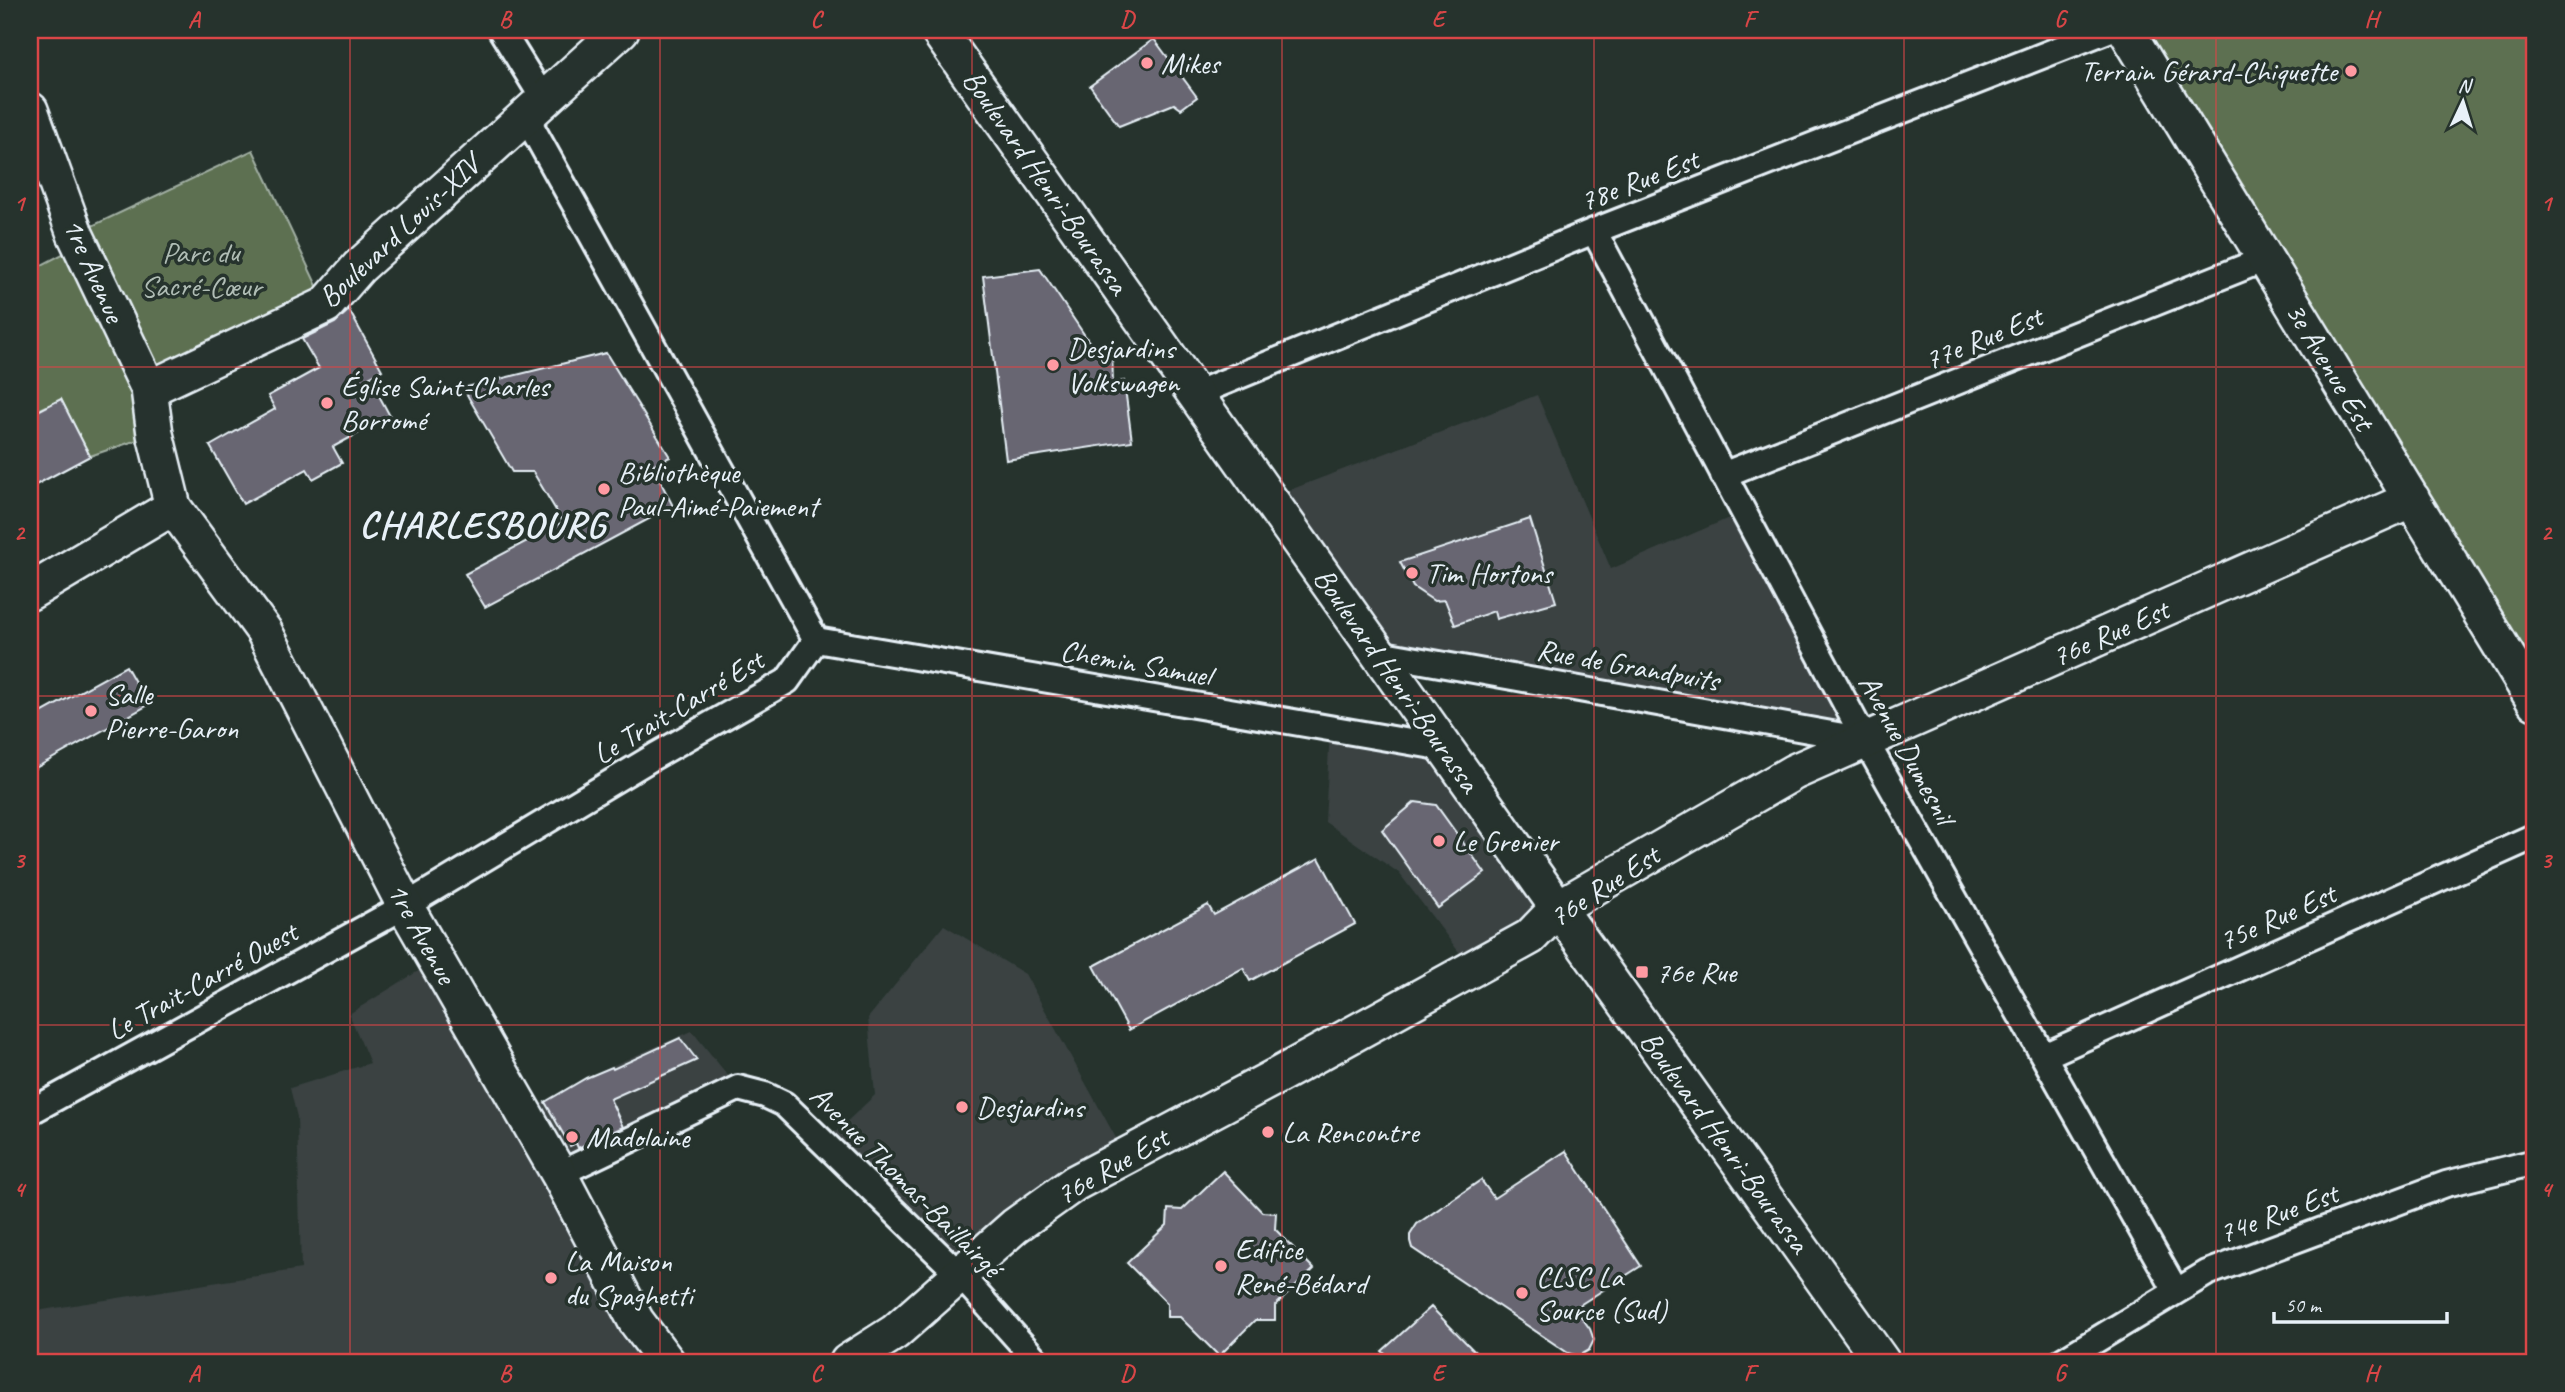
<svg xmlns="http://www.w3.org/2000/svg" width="2565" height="1392" font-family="Caveat,sans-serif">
  <rect width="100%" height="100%" fill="#26332d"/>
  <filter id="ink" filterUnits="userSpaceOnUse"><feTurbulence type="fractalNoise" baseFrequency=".0143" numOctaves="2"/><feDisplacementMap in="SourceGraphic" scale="14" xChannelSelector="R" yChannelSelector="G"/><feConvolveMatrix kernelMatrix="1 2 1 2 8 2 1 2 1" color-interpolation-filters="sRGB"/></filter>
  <g filter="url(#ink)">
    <path fill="#3a4242" d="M 1537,395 L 1611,569 L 1743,512 L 1865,740 L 1378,653 L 1269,498 Z
      M 1330,729 L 1445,748 L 1558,908 L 1471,968 L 1399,873 L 1325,822 Z
      M 944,925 L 1025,974 L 1126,1156 L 961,1276 L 824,1143 L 875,1095 L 868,1018 Z
      M 436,960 L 524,1113 L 602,1070 L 692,1031 L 738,1088 L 560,1174 L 660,1362 L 30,1362 L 30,1312 L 301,1269 L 297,1117 L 290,1088 L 370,1063 L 349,1014 Z"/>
    <path fill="#5d6f51" stroke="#a2b0a4" stroke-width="2" d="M 2126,30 L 2535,30 L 2535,702 Z
      M 253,150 L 326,305 L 149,389 L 155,434 L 90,456 L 61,399 L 30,414 L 30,271 L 80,245 L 75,234 Z"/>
    <path fill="#686672" stroke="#e8f1f8" stroke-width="2" d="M 1154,39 L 1197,97 L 1181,109 L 1174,104 L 1119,126 L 1090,86 Z
      M 1040,269 L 1094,349 L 1112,347 L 1113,383 L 1124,381 L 1132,441 L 1006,460 L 983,276 Z
      M 349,310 L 382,370 L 369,377 L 390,416 L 333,447 L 342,463 L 313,479 L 307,469 L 243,504 L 210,446 L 275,409 L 268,396 L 319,368 L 302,339 L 335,323 Z
      M 606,353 L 670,457 L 652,465 L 673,506 L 485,607 L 465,574 L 563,522 L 533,472 L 512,472 L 463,388 Z
      M 61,399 L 90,456 L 30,488 L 30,415 Z
      M 1530,519 L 1556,602 L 1496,619 L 1494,611 L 1455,625 L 1445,600 L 1434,601 L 1413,587 L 1400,562 Z
      M 126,666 L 148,705 L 30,771 L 30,719 Z
      M 1415,802 L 1436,805 L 1485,873 L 1438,908 L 1382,830 Z
      M 1319,858 L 1355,924 L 1250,981 L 1243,968 L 1129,1030 L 1094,966 L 1208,905 L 1214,915 Z
      M 680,1038 L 697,1060 L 610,1099 L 623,1127 L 578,1148 L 576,1143 L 570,1146 L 545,1102 L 586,1078 L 612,1067 L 613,1069 Z
      M 1566,1151 L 1641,1266 L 1575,1308 L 1590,1329 L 1594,1340 L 1589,1350 L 1579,1356 L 1568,1353 L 1412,1248 L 1410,1241 L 1410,1235 L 1417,1224 L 1481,1180 L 1494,1198 Z
      M 1223,1171 L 1262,1212 L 1276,1213 L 1275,1229 L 1314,1269 L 1275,1306 L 1275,1320 L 1255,1320 L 1219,1356 L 1180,1317 L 1167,1317 L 1167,1303 L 1127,1263 L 1167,1225 L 1168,1209 L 1182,1210 Z
      M 1431,1307 L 1485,1362 L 1393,1362 L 1382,1351 Z"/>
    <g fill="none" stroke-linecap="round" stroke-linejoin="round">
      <defs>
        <path id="street" d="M 501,30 L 543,98
          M 1594,231 L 1865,740 L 2176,1291
          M 1195,394 L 1594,231 L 2108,30
          M 1723,475 L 2265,259
          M 816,640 L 1445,748
          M 1378,653 L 1865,740
          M 2044,1056 L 2535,836
          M 30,1112 L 405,906 L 655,756 L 787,681 L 816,640 L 525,115
          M 559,1174 L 738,1088 L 765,1095 L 784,1104 L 961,1276 L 1038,1362
          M 2060,1362 L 2207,1273 L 2446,1184 L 2535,1162"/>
        <path id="secondary" d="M 938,30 L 1558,908 L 1882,1362
          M 2126,30 L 2535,702
          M 30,110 L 75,234 L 149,389 L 155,434 L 173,507 L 264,631 L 405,906 L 559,1174 L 636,1321 L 667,1362
          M 149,389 L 326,305 L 359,267 L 621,30
          M 30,592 L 173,507
          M 848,1362 L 895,1332 L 1015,1226 L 1075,1183 L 1275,1077 L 1530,937 L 1558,908 L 1794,772 L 2412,499"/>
      </defs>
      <use href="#street" stroke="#e8f1f8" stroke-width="30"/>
      <use href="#secondary" stroke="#e8f1f8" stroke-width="40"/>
      <use href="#street" stroke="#26332d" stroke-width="24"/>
      <use href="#secondary" stroke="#26332d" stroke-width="35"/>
    </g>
  </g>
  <path fill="none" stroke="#d94647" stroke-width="2" stroke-opacity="0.55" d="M 350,30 L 350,1362M 660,30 L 660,1362M 972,30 L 972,1362M 1282,30 L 1282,1362M 1594,30 L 1594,1362M 1904,30 L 1904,1362M 2216,30 L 2216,1362M 30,367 L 2535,367M 30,696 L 2535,696M 30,1025 L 2535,1025"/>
  <g fill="#ff9aa2" stroke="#26332d" stroke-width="2.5">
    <circle cx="1147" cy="63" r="7"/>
    <circle cx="2351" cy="71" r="7"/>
    <circle cx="1053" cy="365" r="7"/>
    <circle cx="327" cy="403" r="7"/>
    <circle cx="604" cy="489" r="7"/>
    <circle cx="1412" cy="573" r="7"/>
    <circle cx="91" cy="711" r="7"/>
    <circle cx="1439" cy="841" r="7"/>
    <rect x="1635" y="965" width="14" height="14" rx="3.5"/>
    <circle cx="962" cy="1107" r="7"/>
    <circle cx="1268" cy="1132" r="7"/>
    <circle cx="572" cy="1137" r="7"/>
    <circle cx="1221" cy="1266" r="7"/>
    <circle cx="551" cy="1278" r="7"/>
    <circle cx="1522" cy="1293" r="7"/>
  </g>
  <g text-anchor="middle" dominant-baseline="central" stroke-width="7" stroke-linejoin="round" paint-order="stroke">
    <g font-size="30" fill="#e8f1f8" stroke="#26332d" text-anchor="start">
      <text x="1161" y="63">Mikes</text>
      <text x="2337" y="71" text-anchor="end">Terrain Gérard-Chiquette</text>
      <text x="1067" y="348">Desjardins<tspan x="1067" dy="34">Volkswagen</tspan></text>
      <text x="341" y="386">Église Saint-Charles<tspan x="341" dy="34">Borromé</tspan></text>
      <text x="618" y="472">Bibliothèque<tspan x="618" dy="34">Paul-Aimé-Paiement</tspan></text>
      <text x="1426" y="573">Tim Hortons</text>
      <text x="105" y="694">Salle<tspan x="105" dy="34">Pierre-Garon</tspan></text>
      <text x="1453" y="841">Le Grenier</text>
      <text x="1656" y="972">76e Rue</text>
      <text x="976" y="1107">Desjardins</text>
      <text x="1282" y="1132">La Rencontre</text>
      <text x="586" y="1137">Madolaine</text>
      <text x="1235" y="1249">Edifice<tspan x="1235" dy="34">René-Bédard</tspan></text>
      <text x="565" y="1261">La Maison<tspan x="565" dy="34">du Spaghetti</tspan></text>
      <text x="1536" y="1276">CLSC La<tspan x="1536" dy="34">Source (Sud)</tspan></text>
    </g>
    <g font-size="30" fill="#e8f1f8" stroke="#26332d">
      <text transform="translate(1639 180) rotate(-21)">78e Rue Est</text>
      <text transform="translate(1046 182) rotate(55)">Boulevard Henri-Bourassa</text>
      <text transform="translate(399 231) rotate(-43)">Boulevard Louis-XIV</text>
      <text transform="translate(94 270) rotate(66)">1re Avenue</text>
      <text transform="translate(1983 338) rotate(-22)">77e Rue Est</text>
      <text transform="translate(2330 366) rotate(59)">3e Avenue Est</text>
      <text transform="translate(2110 633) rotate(-24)">76e Rue Est</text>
      <text transform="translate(1136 663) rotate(10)">Chemin Samuel</text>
      <text transform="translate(1628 665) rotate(10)">Rue de Grandpuits</text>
      <text transform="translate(1397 680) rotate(55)">Boulevard Henri-Bourassa</text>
      <text transform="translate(678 707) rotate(-31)">Le Trait-Carré Est</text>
      <text transform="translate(1907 749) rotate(61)">Avenue Dumesnil</text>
      <text transform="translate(1604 886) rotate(-33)">76e Rue Est</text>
      <text transform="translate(2277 917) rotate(-24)">75e Rue Est</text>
      <text transform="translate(422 933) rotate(61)">1re Avenue</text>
      <text transform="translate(202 981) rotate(-29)">Le Trait-Carré Ouest</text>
      <text transform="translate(1725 1142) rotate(54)">Boulevard Henri-Bourassa</text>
      <text transform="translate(1112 1166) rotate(-30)">76e Rue Est</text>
      <text transform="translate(906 1181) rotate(45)">Avenue Thomas-Baillairgé</text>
      <text transform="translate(2278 1213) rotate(-20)">74e Rue Est</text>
    </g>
    <g font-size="30" fill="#b0bdb5" stroke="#26332d">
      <text x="201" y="252">Parc du<tspan x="201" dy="34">Sacré-Cœur</tspan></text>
    </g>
    <g font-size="37" font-weight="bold" letter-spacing="2" fill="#e8f1f8" stroke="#26332d">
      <text x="483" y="524">CHARLESBOURG</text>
    </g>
  </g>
  <rect width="2565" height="1392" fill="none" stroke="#26332d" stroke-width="77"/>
  <g transform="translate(2463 102) rotate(4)" stroke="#26332d" stroke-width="5" paint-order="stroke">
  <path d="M0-5L12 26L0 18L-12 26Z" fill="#e8f1f8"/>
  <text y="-10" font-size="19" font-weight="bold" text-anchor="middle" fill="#e8f1f8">N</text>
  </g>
  <path d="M2274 1312v10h173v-10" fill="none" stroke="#e8f1f8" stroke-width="3.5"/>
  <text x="2285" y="1312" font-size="21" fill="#e8f1f8" stroke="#26332d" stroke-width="5" paint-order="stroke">50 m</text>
  <rect x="38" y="38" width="2488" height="1316" fill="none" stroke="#d94647" stroke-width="2.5"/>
  <g font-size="23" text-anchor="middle" font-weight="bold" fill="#d94647">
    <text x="194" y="27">A</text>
    <text x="505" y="27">B</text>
    <text x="816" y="27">C</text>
    <text x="1127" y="27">D</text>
    <text x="1438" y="27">E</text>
    <text x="1749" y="27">F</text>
    <text x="2060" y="27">G</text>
    <text x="2371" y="27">H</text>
    <text x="19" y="211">1</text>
    <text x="2546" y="211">1</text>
    <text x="19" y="540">2</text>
    <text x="2546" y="540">2</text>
    <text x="19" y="868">3</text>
    <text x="2546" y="868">3</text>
    <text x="19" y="1197">4</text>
    <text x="2546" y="1197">4</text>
    <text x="194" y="1381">A</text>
    <text x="505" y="1381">B</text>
    <text x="816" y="1381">C</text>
    <text x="1127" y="1381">D</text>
    <text x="1438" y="1381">E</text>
    <text x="1749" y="1381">F</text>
    <text x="2060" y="1381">G</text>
    <text x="2371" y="1381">H</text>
  </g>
</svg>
